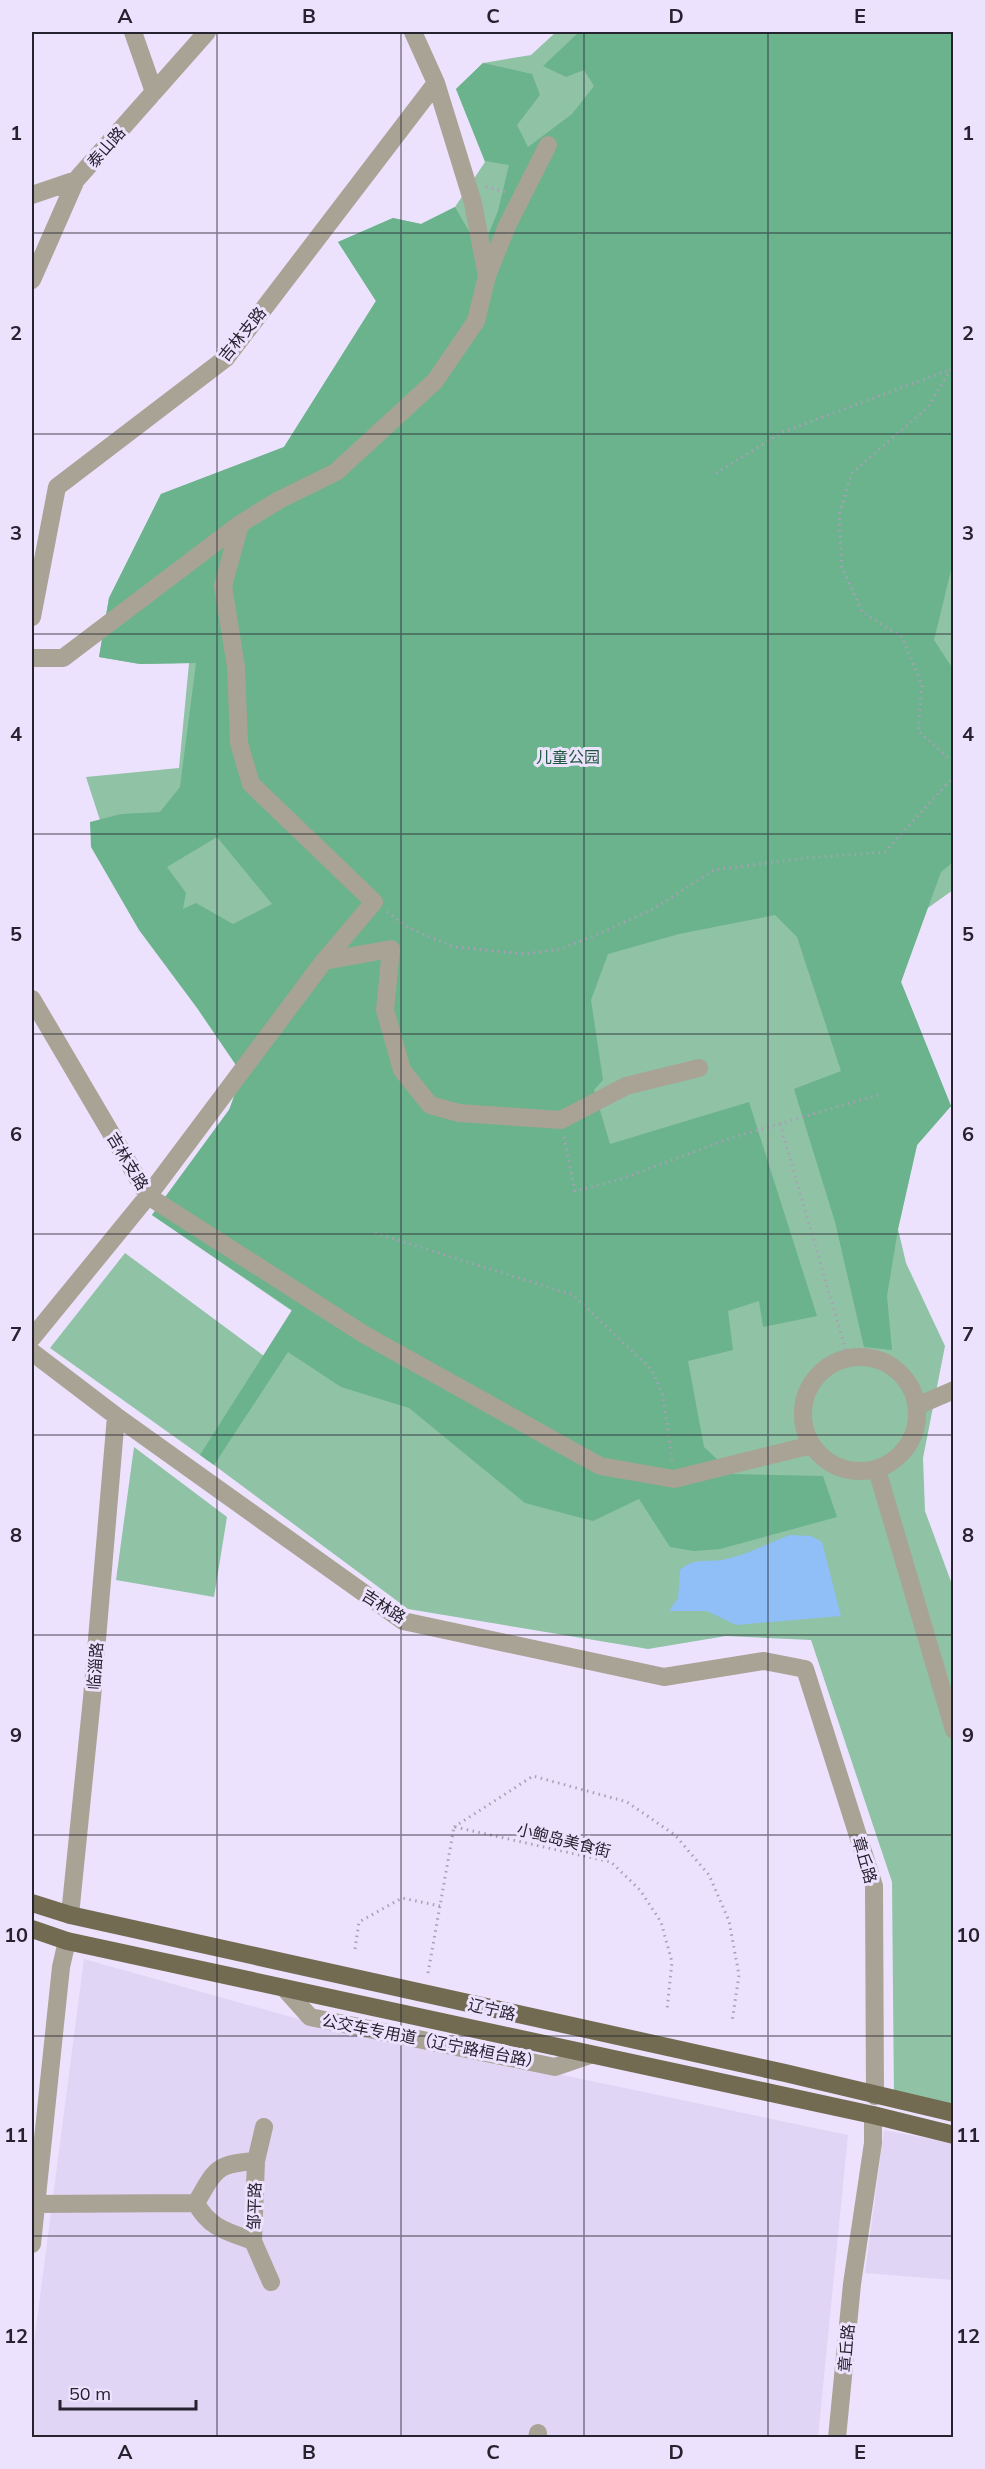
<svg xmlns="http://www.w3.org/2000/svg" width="985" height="2469" font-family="Mulish,'Noto Sans SC',sans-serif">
  <rect width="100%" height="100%" fill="#ece2fd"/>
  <path fill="#e1d5f5" d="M 84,1959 L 302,2020 L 848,2135 L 818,2437 L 32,2438 L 32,2358 Z
    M 884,2130 L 953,2143 L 953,2280 L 865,2273 Z"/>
  <path fill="#90c2a6" d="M 556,32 L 953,32 L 953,890 L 925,910 L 901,982 L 951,1106 L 917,1145 L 898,1229 L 906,1263 L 945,1346 L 923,1458 L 925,1511 L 953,1587 L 953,2115 L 894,2099 L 892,1882 L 811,1640 L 726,1636 L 648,1649 L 408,1609 L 214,1465 L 50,1348 L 125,1253 L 264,1356 L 292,1311 L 152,1215 L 256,1073 L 122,888 L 86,777 L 179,768 L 189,663 L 140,664 L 99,657 L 109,598 L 161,494 L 284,447 L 376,301 L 338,242 L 393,218 L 421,224 L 455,207 L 485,162 L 456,89 L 483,63 L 531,55 Z
    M 134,1447 L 227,1517 L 214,1597 L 116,1580 Z"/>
  <path fill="#6ab38d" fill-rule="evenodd" d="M 579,32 L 953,32 L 954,558 L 934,640 L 953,669 L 953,862 L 941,872 L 901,982 L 951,1106 L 917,1145 L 898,1229 L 887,1296 L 892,1350 L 864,1347 L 835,1222 L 794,1089 L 841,1071 L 797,937 L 775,915 L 679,934 L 608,954 L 591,1000 L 603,1080 L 594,1090 L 610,1144 L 749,1102 L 817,1316 L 763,1327 L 759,1301 L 728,1311 L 733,1350 L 688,1361 L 704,1447 L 733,1474 L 823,1476 L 837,1517 L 720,1549 L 694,1551 L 670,1547 L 639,1499 L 593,1521 L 525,1503 L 409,1408 L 341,1387 L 288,1352 L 214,1465 L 200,1455 L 292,1310 L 152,1215 L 229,1110 L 242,1074 L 197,1008 L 139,930 L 91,847 L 90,822 L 121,814 L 160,812 L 180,787 L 196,663 L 140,664 L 99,657 L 109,598 L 161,494 L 284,447 L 376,301 L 338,242 L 393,218 L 421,224 L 455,207 L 481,252 L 498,211 L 509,165 L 485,161 L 456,89 L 483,63 L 532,74 L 540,95 L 517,125 L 528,147 L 572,114 L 594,86 L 584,70 L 566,77 L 543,66 ZM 217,837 L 272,904 L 233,924 L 196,903 L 183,909 L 186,893 L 167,867 Z"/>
  <path fill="#8fbff6" d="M 790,1535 L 811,1536 L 822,1542 L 841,1616 L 736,1625 L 707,1611 L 669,1611 L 678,1598 L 680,1570 C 693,1558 706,1562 721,1560 C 745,1556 768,1543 790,1535 Z"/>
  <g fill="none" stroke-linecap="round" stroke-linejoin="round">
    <path stroke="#a8a0b6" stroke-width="3" stroke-dasharray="1.5 4.5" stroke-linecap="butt" d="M 486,187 L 506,192
      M 716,473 L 783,432 L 951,369 L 928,407 L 852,473 L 839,515 L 842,567 L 862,612 L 902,637 L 922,685 L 918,731 L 954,763
      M 387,912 L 409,928 L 454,947 L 525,954 L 560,949 L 594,936 L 653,909 L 714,870 L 806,858 L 885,852 L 954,776
      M 780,1124 L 848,1358
      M 564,1137 L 575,1191 L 621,1179 L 731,1138 L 881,1094
      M 375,1233 L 573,1295 L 651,1369 L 663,1395 L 672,1460
      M 454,1827 L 533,1776 L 627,1802 L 675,1835 L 709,1875 L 729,1921 L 739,1975 L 732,2022
      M 455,1827 L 611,1862 L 640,1890 L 661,1922 L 672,1962 L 667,2010
      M 355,1949 L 359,1922 L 402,1898 L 440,1906
      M 428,1973 L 454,1827"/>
    <path stroke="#a8a395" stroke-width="18" d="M 133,32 L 154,92
      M 436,83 L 473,203 L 487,276
      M 548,145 L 507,226 L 487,276 L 476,321 L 435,381 L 336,472 L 279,500 L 240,524 L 223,586 L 236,667 L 239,743 L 251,784 L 374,902 L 324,961 L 148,1196 L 365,1335 L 600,1466 L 674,1479 L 812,1445
      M 32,195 L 76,180
      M 32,280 L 76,180 L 207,32
      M 32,617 L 57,487 L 226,358 L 436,83 L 413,32
      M 32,658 L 63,658 L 240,524
      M 324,961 L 391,949 L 385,1010 L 402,1070 L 430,1105 L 459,1113 L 561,1120 L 626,1086 L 699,1068
      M 32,999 L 148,1196 L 32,1338
      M 32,1352 L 116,1416 L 403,1621 L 664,1677 L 764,1661 L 805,1669 L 874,1886 L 875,2096
      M803 1414a57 57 0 1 1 114 0a57 57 0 1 1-114 0Z
      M 917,1406 L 954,1390
      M 877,1470 L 954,1730
      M 70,1915 L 92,1698 L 116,1416
      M 285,1989 L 310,2017 L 555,2067 L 590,2055
      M 264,2127 L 256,2161 L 253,2241 L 271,2282
      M 32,2204 L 196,2203
      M 253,2241 C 228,2232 209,2228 196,2203 C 216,2169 215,2164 256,2161
      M 32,2244 L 61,1967 L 67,1941
      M 537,2438 L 538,2433
      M 837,2438 L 852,2284 L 873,2143 L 873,2115"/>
    <path stroke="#736b51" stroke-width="18" d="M 32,1903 L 70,1915 L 785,2073 L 954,2113
      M 32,1929 L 67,1941 L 873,2115 L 954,2135"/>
  </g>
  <path fill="none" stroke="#27222f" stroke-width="1.5" stroke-opacity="0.55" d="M 217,32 L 217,2438M 401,32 L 401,2438M 584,32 L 584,2438M 768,32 L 768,2438M 32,233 L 954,233M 32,434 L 954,434M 32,634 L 954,634M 32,834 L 954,834M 32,1034 L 954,1034M 32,1234 L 954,1234M 32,1435 L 954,1435M 32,1635 L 954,1635M 32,1835 L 954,1835M 32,2036 L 954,2036M 32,2236 L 954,2236"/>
  <g text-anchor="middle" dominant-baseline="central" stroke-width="6" stroke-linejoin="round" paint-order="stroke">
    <g font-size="16" fill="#27222f" stroke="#ece2fd">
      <text transform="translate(106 147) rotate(-49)">泰山路</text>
      <text transform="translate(242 334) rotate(-51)">吉林支路</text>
      <text transform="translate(128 1161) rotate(59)">吉林支路</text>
      <text transform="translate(384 1606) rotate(32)">吉林路</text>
      <text transform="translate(95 1666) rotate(-86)">临淄路</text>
      <text transform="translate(564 1840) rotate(14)">小鲍岛美食街</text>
      <text transform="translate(865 1860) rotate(74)">章丘路</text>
      <text transform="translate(492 2009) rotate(13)">辽宁路</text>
      <text transform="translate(432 2041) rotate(11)">公交车专用道（辽宁路桓台路）</text>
      <text transform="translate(254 2206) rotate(-88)">邹平路</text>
      <text transform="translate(846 2348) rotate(-85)">章丘路</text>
    </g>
    <g font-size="16" fill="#1f573d" stroke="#ece2fd">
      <text x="568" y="757">儿童公园</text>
    </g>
  </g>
  <rect width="985" height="2469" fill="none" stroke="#ece2fd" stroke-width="66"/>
  <path d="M60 2400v9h136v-9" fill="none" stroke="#27222f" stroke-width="3"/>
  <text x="69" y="2400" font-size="18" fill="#27222f" stroke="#ece2fd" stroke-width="4.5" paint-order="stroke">50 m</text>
  <rect x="33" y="33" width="919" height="2403" fill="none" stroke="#27222f" stroke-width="2"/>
  <g font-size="20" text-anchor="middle" font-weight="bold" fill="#27222f">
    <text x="125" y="23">A</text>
    <text x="309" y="23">B</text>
    <text x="493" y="23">C</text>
    <text x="676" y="23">D</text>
    <text x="860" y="23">E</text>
    <text x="16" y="140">1</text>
    <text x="968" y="140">1</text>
    <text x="16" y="340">2</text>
    <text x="968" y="340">2</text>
    <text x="16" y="540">3</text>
    <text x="968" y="540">3</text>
    <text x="16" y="741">4</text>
    <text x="968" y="741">4</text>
    <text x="16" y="941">5</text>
    <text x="968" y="941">5</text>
    <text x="16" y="1141">6</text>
    <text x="968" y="1141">6</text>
    <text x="16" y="1341">7</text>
    <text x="968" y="1341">7</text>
    <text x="16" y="1542">8</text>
    <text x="968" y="1542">8</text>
    <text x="16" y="1742">9</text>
    <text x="968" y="1742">9</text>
    <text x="16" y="1942">10</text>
    <text x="968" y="1942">10</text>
    <text x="16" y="2142">11</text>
    <text x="968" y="2142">11</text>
    <text x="16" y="2343">12</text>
    <text x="968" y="2343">12</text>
    <text x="125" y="2459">A</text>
    <text x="309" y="2459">B</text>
    <text x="493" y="2459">C</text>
    <text x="676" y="2459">D</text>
    <text x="860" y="2459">E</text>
  </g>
</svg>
